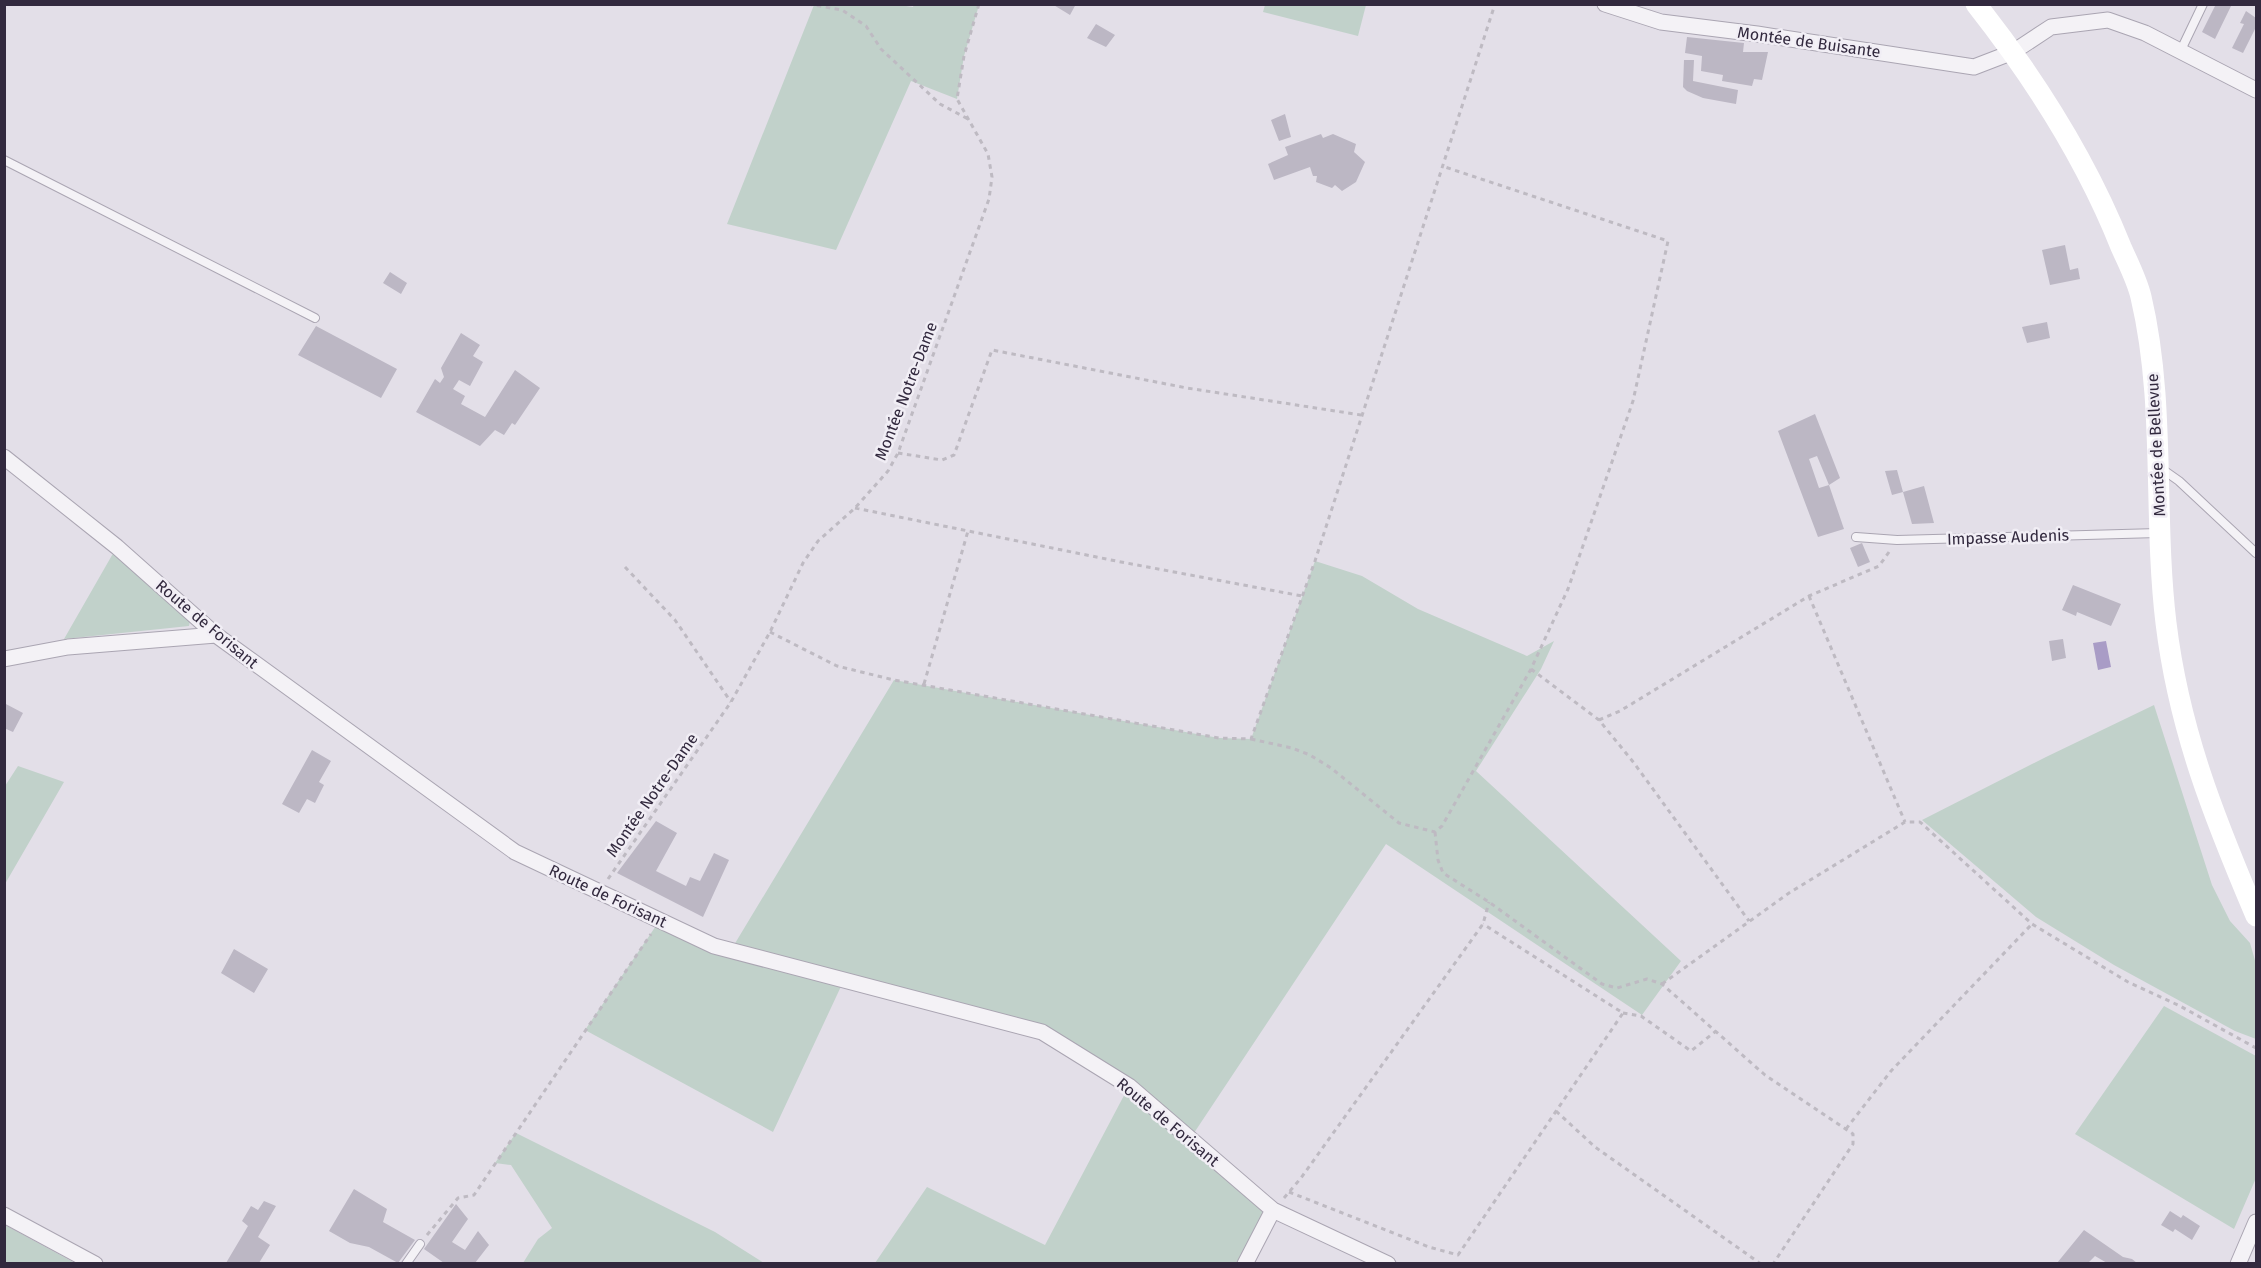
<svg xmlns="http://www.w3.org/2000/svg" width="2261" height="1268" font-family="'Fira Sans',sans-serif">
  <rect width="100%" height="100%" fill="#e3dfe8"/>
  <path fill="#c1d1ca" d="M 899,5 L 913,7 L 914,4 L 979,5 L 964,56 L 957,99 L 911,81 L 836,250 L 727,224 L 814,5 Z
    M 1265,5 L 1265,4 L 1366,5 L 1358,36 L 1263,12 Z
    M 115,550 L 191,616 L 189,626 L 64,639 Z
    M 1315,561 L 1362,576 L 1418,609 L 1527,656 L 1554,641 L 1541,669 L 1476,771 L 1681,961 L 1642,1015 L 1386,844 L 1190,1139 L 1273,1210 L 1245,1263 L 875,1263 L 927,1187 L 1045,1245 L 1129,1086 L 1042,1032 L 844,980 L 773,1132 L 585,1030 L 660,920 L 731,950 L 894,680 L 1219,738 L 1251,739 Z
    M 2154,705 L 2212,885 L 2230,921 L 2250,943 L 2256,964 L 2256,1039 L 2235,1031 L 2114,965 L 2036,917 L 1922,820 L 2046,757 Z
    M 18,766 L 64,782 L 5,884 L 5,786 Z
    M 2164,1006 L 2256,1056 L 2256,1178 L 2234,1229 L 2075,1134 Z
    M 516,1133 L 715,1232 L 764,1263 L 523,1263 L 538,1239 L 552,1228 L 511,1165 L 495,1163 Z
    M 5,1225 L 75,1263 L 5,1263 Z"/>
  <path fill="#a99cc6" d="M 2106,641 L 2111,667 L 2098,670 L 2093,643 Z"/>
  <path fill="#bcb7c4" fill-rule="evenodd" d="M 1052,4 L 1076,4 L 1070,15 Z
    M 2216,4 L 2232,4 L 2215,39 L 2202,32 Z
    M 2246,11 L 2256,18 L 2256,27 L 2243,53 L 2232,48 L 2244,24 L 2240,23 Z
    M 1096,24 L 1115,35 L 1106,47 L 1087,38 Z
    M 1687,37 L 1744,43 L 1743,52 L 1768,52 L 1762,80 L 1754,79 L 1752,86 L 1722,81 L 1723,75 L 1701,71 L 1702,56 L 1685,53 Z
    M 1684,60 L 1694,60 L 1693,81 L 1738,90 L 1736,104 L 1703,98 L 1687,91 L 1683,87 Z
    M 1285,114 L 1291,137 L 1279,141 L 1271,120 Z
    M 1321,134 L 1323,138 L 1333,134 L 1356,144 L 1354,152 L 1365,162 L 1356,182 L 1342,191 L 1335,185 L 1332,188 L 1316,182 L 1317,176 L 1313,176 L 1310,167 L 1274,180 L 1268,164 L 1288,155 L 1285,147 Z
    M 2065,245 L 2070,270 L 2078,268 L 2080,279 L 2050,285 L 2042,250 Z
    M 390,272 L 407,283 L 401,294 L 383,283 Z
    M 2047,322 L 2050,338 L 2027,343 L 2022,327 Z
    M 316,326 L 397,369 L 381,398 L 298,355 Z
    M 461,333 L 480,345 L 473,356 L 483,362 L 470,386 L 459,380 L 453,389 L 465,396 L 461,404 L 485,417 L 515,370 L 540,388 L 515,425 L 512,423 L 504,435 L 495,430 L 480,446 L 416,412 L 435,379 L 440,383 L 444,377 L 441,368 Z
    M 1815,414 L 1840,478 L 1829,485 L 1844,529 L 1818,537 L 1778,431 ZM 1817,456 L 1829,485 L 1819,488 L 1809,459 Z
    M 1897,470 L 1903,492 L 1924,486 L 1934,523 L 1912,524 L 1903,492 L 1892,495 L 1885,471 Z
    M 1862,543 L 1870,562 L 1858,567 L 1850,548 Z
    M 2073,585 L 2121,604 L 2111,626 L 2077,612 L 2076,616 L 2062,610 Z
    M 2063,639 L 2066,658 L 2052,661 L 2049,641 Z
    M 4,703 L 23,713 L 13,732 L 4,728 Z
    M 312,750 L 331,761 L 319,782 L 324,785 L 315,803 L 307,799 L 299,813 L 282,804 Z
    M 656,821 L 677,833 L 656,871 L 686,886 L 690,877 L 700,881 L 714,853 L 729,860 L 703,917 L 617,873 Z
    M 234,949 L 268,969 L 254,993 L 221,973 Z
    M 354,1189 L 387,1209 L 383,1222 L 415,1240 L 398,1263 L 369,1247 L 350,1243 L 329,1231 Z
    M 264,1201 L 276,1206 L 258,1237 L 270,1245 L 259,1263 L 226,1263 L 248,1226 L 242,1221 L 251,1206 L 258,1210 Z
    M 456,1204 L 468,1219 L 452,1242 L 465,1250 L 478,1231 L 489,1245 L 475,1263 L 444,1263 L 424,1249 Z
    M 2170,1211 L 2181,1218 L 2183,1215 L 2200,1226 L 2192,1240 L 2175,1229 L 2173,1232 L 2161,1225 Z
    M 2084,1230 L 2123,1257 L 2132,1259 L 2137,1263 L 2107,1263 L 2095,1256 L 2088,1263 L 2057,1263 Z"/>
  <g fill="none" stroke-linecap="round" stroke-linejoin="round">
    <defs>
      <path id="service" d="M 2181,50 L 2203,4
        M 4,160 L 315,318
        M 2162,469 L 2179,481 L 2256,553
        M 1856,537 L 1897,540 L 2158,533
        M 406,1264 L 420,1244"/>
      <path id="minor" d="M 1605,4 L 1661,22 L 1757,34 L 1974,67 L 2013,52 L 2051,27 L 2108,20 L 2145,33 L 2256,90
        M 4,457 L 117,547 L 216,635 L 515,852 L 714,946 L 1042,1032 L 1129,1086 L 1273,1210 L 1388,1264
        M 4,659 L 68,647 L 216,635
        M 4,1215 L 95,1264
        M 1245,1264 L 1273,1210
        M 2238,1264 L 2256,1222"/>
    </defs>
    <use href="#service" stroke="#aaa5b2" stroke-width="10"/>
    <use href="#minor" stroke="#aaa5b2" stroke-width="17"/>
    <path stroke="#bebac2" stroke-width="3" stroke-dasharray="4.5 4.5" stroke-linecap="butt" d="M 808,4 L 842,10 L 866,26 L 881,49 L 940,104 L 970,120
      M 898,453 L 942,460 L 954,455 L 992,350 L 1187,388 L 1361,415
      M 855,508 L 1121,562 L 1302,596
      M 625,567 L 675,620 L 731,702
      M 1809,596 L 1905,822
      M 770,632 L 837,666 L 894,680 L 1219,738 L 1251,739 L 1315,561 L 1495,4
      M 1531,669 L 1599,720 L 1634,763 L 1749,921
      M 924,684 L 968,531
      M 1599,720 L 1620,711 L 1809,596 L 1879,566 L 1889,552
      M 1251,739 L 1292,748 L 1310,755 L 1331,768 L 1399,823 L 1435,832 L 1442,826 L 1531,669 L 1568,589 L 1633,401 L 1668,241 L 1442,166
      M 1435,832 L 1438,860 L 1443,873 L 1489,902 L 1602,984 L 1617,988 L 1647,979 L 1662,984 L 1765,1075 L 1853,1134 L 1853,1144 L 1773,1264
      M 608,879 L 731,702 L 770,632 L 803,563 L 818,541 L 855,508 L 888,471 L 898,453 L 989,199 L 992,177 L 988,154 L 957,99 L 964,56 L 979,4
      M 1662,984 L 1789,893 L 1905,822 L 1920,822 L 2032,924 L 2128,982 L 2180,1006 L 2256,1048
      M 1623,1013 L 1641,1016 L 1691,1051 L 1716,1031
      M 1556,1111 L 1595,1147 L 1761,1264
      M 1846,1129 L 1891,1071 L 2032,924
      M 1289,1192 L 1429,1247 L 1458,1255 L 1623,1013 L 1483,924
      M 1284,1198 L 1301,1178 L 1483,924 L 1489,902
      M 427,1235 L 458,1198 L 474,1195 L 651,934"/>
    <use href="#service" stroke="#f4f2f6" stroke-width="8"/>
    <use href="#minor" stroke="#f4f2f6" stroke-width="15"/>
    <path stroke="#fff" stroke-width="21" d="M 1976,4 C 2035,79 2086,159 2121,247 C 2128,263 2137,280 2141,297 C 2166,403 2153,515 2166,623 C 2179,730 2214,817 2256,916"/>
  </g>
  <g text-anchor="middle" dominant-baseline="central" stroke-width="5" stroke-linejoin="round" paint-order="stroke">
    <g font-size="16" fill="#32293e" stroke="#f1eef5">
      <text transform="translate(1809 42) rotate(8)">Montée de Buisante</text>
      <text transform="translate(906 391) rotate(-69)">Montée Notre-Dame</text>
      <text transform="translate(2156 445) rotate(-93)">Montée de Bellevue</text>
      <text transform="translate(2008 537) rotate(-2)">Impasse Audenis</text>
      <text transform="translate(207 624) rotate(40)">Route de Forisant</text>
      <text transform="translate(652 795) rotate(-55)">Montée Notre-Dame</text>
      <text transform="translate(608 896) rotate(25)">Route de Forisant</text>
      <text transform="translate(1168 1122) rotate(40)">Route de Forisant</text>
    </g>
  </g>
  <rect width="2261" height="1268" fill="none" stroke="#32293e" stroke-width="12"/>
</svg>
